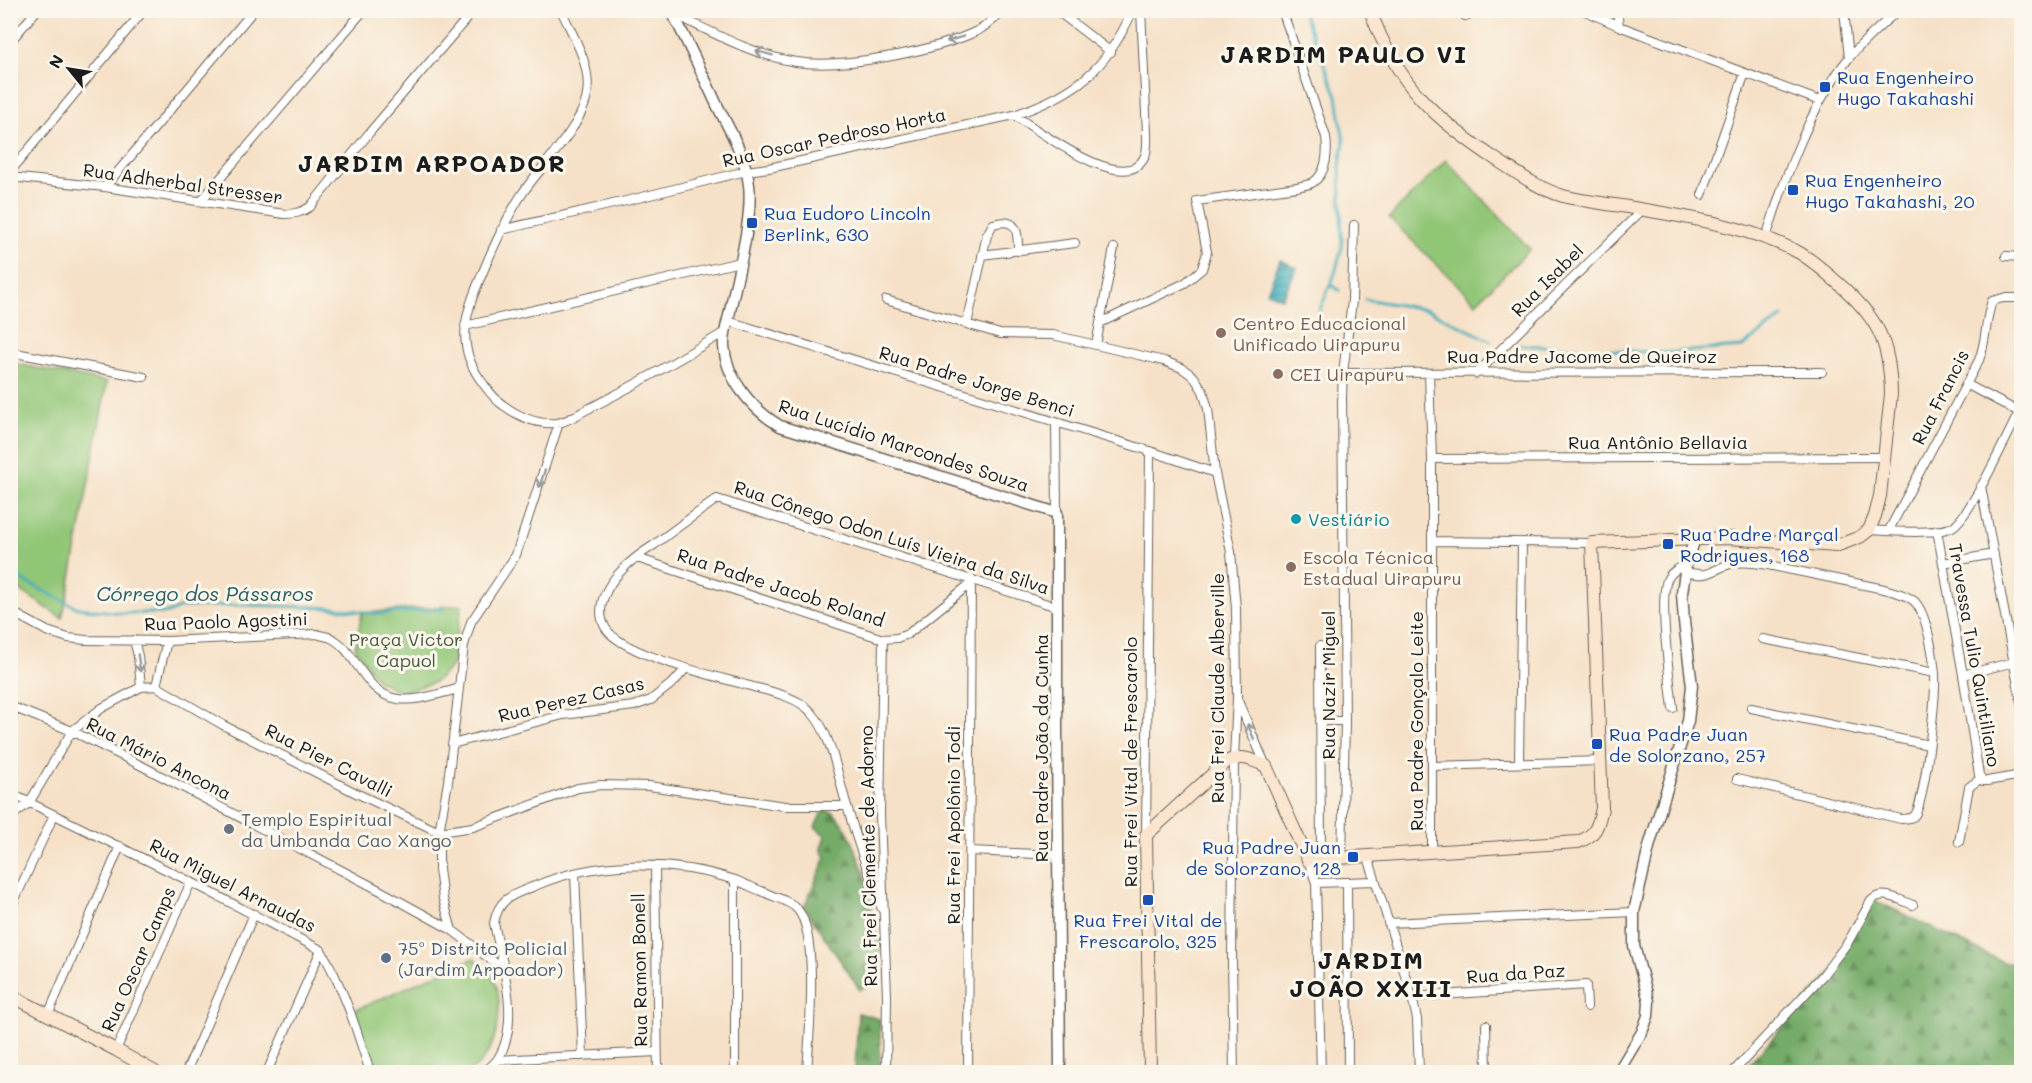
<svg xmlns="http://www.w3.org/2000/svg" width="2032" height="1083" font-family="Mali,sans-serif">
  <defs>
    <pattern id="forest-firs" width="22" height="20" patternUnits="userSpaceOnUse" patternTransform="scale(1.5)"><rect width="22" height="20" fill="#75ab68"/><path d="M5 1l3.5 6h-7zM16 11l3.5 6h-7z" fill="#5f8a55"/></pattern>
    <pattern id="water-rules" width="6" height="5" patternUnits="userSpaceOnUse" patternTransform="scale(1.5)"><rect width="6" height="5" fill="#3cacb9"/><path d="M0 2.5h6" fill="none" stroke="#328b96"/></pattern>
  </defs>
  <rect width="100%" height="100%" fill="#fbf7ec"/>
  <filter id="ink" filterUnits="userSpaceOnUse"><feTurbulence type="fractalNoise" baseFrequency=".0167" numOctaves="2"/><feDisplacementMap in="SourceGraphic" scale="12" xChannelSelector="R" yChannelSelector="G"/><feConvolveMatrix kernelMatrix="1 2 1 2 8 2 1 2 1" color-interpolation-filters="sRGB"/></filter>
  <filter id="wash" filterUnits="userSpaceOnUse"><feTurbulence type="fractalNoise" baseFrequency=".008" numOctaves="4" result="noise"/><feDisplacementMap in="SourceGraphic" scale="24" xChannelSelector="R" yChannelSelector="G"/><feGaussianBlur stdDeviation="1.35" result="paint"/><feColorMatrix in="noise" values="0 0 0 0 0 0 0 0 0 0 0 0 0 0 0 0 0 1.4 0 .05"/><feComposite in="paint" operator="in"/></filter>
  <g filter="url(#wash)">
    <rect width="100%" height="100%" fill="#f6e1c8"/>
    <path fill="#92c677" stroke="#57714a" stroke-width="1.5" d="M 1446,160 L 1530,249 L 1476,303 L 1389,218 Z
      M 11,363 L 107,382 L 69,589 L 62,618 L 11,584 Z
      M 462,605 L 452,666 L 435,682 L 403,692 L 378,681 L 355,648 L 362,613 Z
      M 474,958 C 481,964 489,970 493,978 C 507,1003 497,1061 467,1072 C 461,1074 451,1072 444,1072 C 421,1072 398,1072 375,1072 L 353,1011 Z"/>
    <path fill="url(#forest-firs)" stroke="#486442" stroke-width="1.5" d="M 823,810 L 834,813 L 843,824 L 851,838 L 864,872 L 880,954 L 878,978 L 860,990 L 804,907 L 826,857 L 821,850 L 826,836 L 815,827 Z
      M 1870,898 L 2005,963 L 2021,963 L 2021,1072 L 1742,1072 L 1838,965 Z
      M 858,1013 L 880,1019 L 880,1072 L 855,1072 Z"/>
    <path fill="url(#water-rules)" stroke="#2c646a" stroke-width="1.5" d="M 1280,260 L 1297,268 L 1282,298 L 1267,292 Z"/>
    <g fill="none" stroke-linecap="round" stroke-linejoin="round">
      <path stroke="#3cacb9" stroke-width="3" d="M 1302,10 L 1337,96 L 1344,143 L 1340,165 L 1342,247 L 1335,273 L 1319,312
        M 1330,285 L 1339,290
        M 1365,299 L 1428,310 L 1491,341
        M 1521,345 L 1663,353 L 1742,347 L 1783,317
        M 10,574 L 78,608 L 121,613 L 168,613 L 181,607 L 245,605 L 335,608 L 378,614 L 443,609"/>
    </g>
  </g>
  <g filter="url(#ink)">
    <g fill="none" stroke-linecap="round" stroke-linejoin="round">
      <defs>
        <path id="minor" d="M 561,10 C 574,38 594,69 586,100 C 577,132 541,166 522,194 C 507,217 496,241 485,267 C 468,307 452,342 482,382 C 488,390 494,399 503,405 C 518,416 537,425 557,423 C 568,422 581,412 590,408 C 637,385 681,358 725,332
          M 1056,10 L 1111,52
          M 1458,10 L 1465,16 L 1469,15 L 1473,10
          M 1583,10 L 1619,26 L 1820,101
          M 1617,10 L 1619,26
          M 1844,10 L 1849,58
          M 672,13 C 712,32 752,55 796,62 C 842,69 937,51 979,30 C 988,25 997,17 1005,10
          M 10,42 L 37,10
          M 1014,115 C 1037,129 1127,199 1145,156 C 1148,149 1147,140 1147,133 L 1141,10
          M 10,172 L 144,10
          M 10,177 L 105,187 L 284,214 C 294,214 301,213 310,207 L 370,132 L 474,10
          M 105,187 L 254,10
          M 1702,195 L 1745,73
          M 201,201 L 364,10
          M 501,230 L 626,201 L 746,171 L 769,168 L 1014,115 C 1076,94 1106,70 1133,10
          M 1766,238 C 1784,180 1810,106 1848,59 C 1863,41 1881,26 1898,10
          M 982,255 L 1075,243
          M 2006,256 L 2022,257
          M 886,300 L 1000,334 L 1053,335 L 1164,361 L 1182,368 L 1194,377 L 1203,391 L 1208,409 L 1215,473 L 1231,552 L 1236,608 L 1237,698 L 1234,758 L 1232,961 L 1234,1072
          M 728,321 L 1150,451 L 1215,473
          M 1100,323 L 1185,283 L 1202,269 L 1207,252 L 1197,201 L 1297,187 C 1301,186 1308,185 1312,183 C 1327,174 1328,152 1326,137 L 1282,10
          M 967,324 L 987,235 L 993,224 C 1018,217 1018,232 1018,251
          M 465,326 L 740,262
          M 1096,345 L 1114,248
          M 10,352 L 144,377
          M 1343,373 C 1502,372 1662,371 1822,372
          M 1429,373 L 1432,459 L 1432,853
          M 1476,374 L 1642,210
          M 1966,384 L 2019,412
          M 1056,423 L 1057,513
          M 1432,459 L 1884,457
          M 1981,486 L 2022,707
          M 1869,530 C 1887,531 1936,535 1952,527 C 1970,518 2010,429 2022,407
          M 1889,530 L 1979,360 C 1987,340 1985,320 1992,301 L 2003,298 L 2022,298
          M 1937,530 L 1963,675 L 1979,775 L 1983,781 L 1987,781 L 2022,775
          M 1432,541 L 1592,543
          M 637,558 L 883,639 L 897,638 L 908,634 L 970,584
          M 1943,563 L 1994,554
          M 1685,572 C 1712,578 1708,571 1730,564 C 1741,561 1752,563 1763,564 L 1884,589 C 1894,592 1906,594 1914,601 C 1927,613 1934,658 1935,676 C 1936,694 1925,806 1914,816 C 1910,819 1906,819 1901,819 L 1737,779
          M 10,611 L 47,631 L 68,638 L 86,640 L 167,641 L 317,634 C 321,636 327,636 331,638 C 357,650 363,694 398,699 C 417,702 440,693 458,689
          M 883,639 L 880,815 L 887,996 L 886,1072
          M 1763,639 L 1935,673
          M 134,640 L 138,656 L 141,687
          M 1320,646 L 1321,859
          M 1963,675 L 2014,662
          M 156,686 L 223,725 L 358,794 L 439,832 L 473,827 L 578,788 L 601,785 L 649,786 L 785,806 L 847,806
          M 156,686 L 167,641
          M 1238,701 L 1266,766
          M 10,706 L 72,731 L 142,766 L 381,891 L 452,930 L 503,969
          M 1673,708 C 1670,683 1658,595 1668,578 C 1672,571 1679,568 1686,565
          M 1751,708 L 1929,745
          M 1320,721 L 1345,721
          M 452,744 L 563,715 L 634,706 L 651,700 L 675,681 L 686,668
          M 1519,763 L 1522,543
          M 1433,766 L 1601,761
          M 10,793 L 191,882 L 321,950 C 344,988 357,1031 370,1072
          M 10,817 L 29,803 L 72,731 L 102,708 L 141,687 L 156,686
          M 1146,835 L 1150,451
          M 1959,842 L 1969,787 L 1980,779
          M 970,851 L 1057,855
          M 1368,857 L 1412,997 L 1417,1019 L 1419,1072
          M 1342,858 L 1345,721 L 1342,396 L 1343,373 L 1352,301 L 1354,225
          M 1308,860 L 1316,883 L 1321,1072
          M 655,867 L 658,1072
          M 575,874 L 583,1056
          M 735,880 L 735,1072
          M 1347,882 L 1348,1072
          M 1316,883 L 1375,881
          M 882,909 C 869,875 857,841 847,806 C 838,778 832,735 812,713 C 798,696 767,691 746,685 C 715,676 619,654 605,627 C 594,607 608,584 622,570 C 631,560 643,552 654,545 C 675,529 696,514 717,499 L 1057,607
          M 10,910 L 54,815
          M 1388,923 L 1634,912
          M 452,930 L 443,899 L 439,869 L 439,832 L 448,782 L 464,645 L 471,622 L 516,555 L 559,423
          M 1412,997 L 1586,985 L 1587,1007
          M 48,1015 L 120,846
          M 1486,1025 L 1487,1072
          M 116,1050 L 191,882
          M 497,1060 L 657,1052
          M 186,1072 L 254,914
          M 267,1072 L 321,950
          M 483,1072 C 488,1069 494,1064 497,1060 C 522,1024 502,963 494,923 C 499,897 513,895 535,886 C 594,860 671,860 732,879 C 744,883 755,889 766,893 C 776,898 791,901 798,910 C 819,935 809,1038 807,1072
          M 968,1072 L 971,578
          M 1733,1072 L 1823,975 L 1848,942 L 1871,901 C 1882,889 1900,900 1913,905"/>
        <path id="tertiary" d="M 671,10 C 687,41 702,73 717,105 C 729,129 746,157 749,185 C 753,217 738,273 731,306 C 729,319 723,333 724,346 C 726,379 753,410 780,426 L 1057,513 L 1057,731 L 1060,1072
          M 1618,1072 L 1642,1032 L 1648,1016 L 1649,1001 L 1634,946 L 1634,912 L 1650,843 L 1688,721 L 1692,686 L 1684,622 L 1682,593 L 1686,565 L 1695,539"/>
        <path id="secondary" d="M 10,995 L 116,1050 L 155,1072
          M 1150,1072 L 1146,835 L 1226,762 C 1241,754 1251,759 1266,766 L 1308,860 L 1578,842 C 1596,836 1598,826 1602,808 L 1592,543 L 1728,538 L 1836,546 L 1860,537 L 1869,530 L 1875,516 L 1880,496 L 1891,394 C 1890,342 1878,318 1839,284 C 1826,273 1812,259 1796,251 C 1742,224 1680,216 1621,206 C 1602,203 1582,201 1563,196 C 1540,189 1520,175 1500,162 C 1434,119 1397,85 1370,10"/>
      </defs>
      <use href="#minor" stroke="#686158" stroke-width="10"/>
      <use href="#tertiary" stroke="#686158" stroke-width="13"/>
      <use href="#secondary" stroke="#686158" stroke-width="14"/>
      <use href="#minor" stroke="#fff" stroke-width="8"/>
      <use href="#tertiary" stroke="#fff" stroke-width="10"/>
      <use href="#secondary" stroke="#fbe5cf" stroke-width="12"/>
    </g>
    <defs><path id="oneway-shaft" d="M-6 0H5M1.5-3L5.5 0L1.5 3" fill="none" stroke-width="1.6" stroke-linecap="round" stroke-linejoin="round" transform="scale(1.5)"/></defs>
    <g stroke="#999">
      <use href="#oneway-shaft" transform="translate(955 39) rotate(163)"/>
      <use href="#oneway-shaft" transform="translate(764 53) rotate(-165)"/>
      <use href="#oneway-shaft" transform="translate(542 479) rotate(108)"/>
      <use href="#oneway-shaft" transform="translate(139 663) rotate(82)"/>
      <use href="#oneway-shaft" transform="translate(1251 732) rotate(-113)"/>
    </g>
  </g>
  <g fill="#1a4fb4" stroke="#fbf7ec" stroke-width="2">
    <rect x="1819" y="81" width="12" height="12" rx="3"/>
    <rect x="1787" y="184" width="12" height="12" rx="3"/>
    <rect x="746" y="217" width="12" height="12" rx="3"/>
    <rect x="1662" y="538" width="12" height="12" rx="3"/>
    <rect x="1591" y="738" width="12" height="12" rx="3"/>
    <rect x="1347" y="851" width="12" height="12" rx="3"/>
    <rect x="1142" y="894" width="12" height="12" rx="3"/>
  </g>
  <g fill="#8d6e63" stroke="#fbf7ec" stroke-width="2">
    <circle cx="1221" cy="333" r="6"/>
    <circle cx="1278" cy="374" r="6"/>
    <circle cx="1291" cy="567" r="6"/>
  </g>
  <circle fill="#0f9aa8" stroke="#fbf7ec" stroke-width="2" cx="1296" cy="519" r="6"/>
  <circle fill="#6b7280" stroke="#fbf7ec" stroke-width="2" cx="229" cy="829" r="6"/>
  <circle fill="#5c6f8a" stroke="#fbf7ec" stroke-width="2" cx="386" cy="958" r="6"/>
  <g text-anchor="middle" dominant-baseline="central" stroke-width="6" stroke-linejoin="round" paint-order="stroke">
    <g font-size="18" fill="#164399" stroke="#fbf7ec" text-anchor="start">
      <text x="1837" y="77">Rua Engenheiro<tspan x="1837" dy="21">Hugo Takahashi</tspan></text>
      <text x="1805" y="180">Rua Engenheiro<tspan x="1805" dy="21">Hugo Takahashi, 20</tspan></text>
      <text x="764" y="213">Rua Eudoro Lincoln<tspan x="764" dy="21">Berlink, 630</tspan></text>
      <text x="1680" y="534">Rua Padre Marçal<tspan x="1680" dy="21">Rodrigues, 168</tspan></text>
      <text x="1609" y="734">Rua Padre Juan<tspan x="1609" dy="21">de Solorzano, 257</tspan></text>
      <text x="1341" y="847" text-anchor="end">Rua Padre Juan<tspan x="1341" dy="21">de Solorzano, 128</tspan></text>
      <text x="1148" y="920" text-anchor="middle">Rua Frei Vital de<tspan x="1148" dy="21">Frescarolo, 325</tspan></text>
    </g>
    <g font-size="18" fill="#1c1c1c" stroke="#fbf7ec">
      <text transform="translate(834 137) rotate(-12)">Rua Oscar Pedroso Horta</text>
      <text transform="translate(183 183) rotate(8)">Rua Adherbal Stresser</text>
      <text transform="translate(1547 280) rotate(-45)">Rua Isabel</text>
      <text x="1582" y="356">Rua Padre Jacome de Queiroz</text>
      <text transform="translate(977 381) rotate(17)">Rua Padre Jorge Benci</text>
      <text transform="translate(1940 397) rotate(-63)">Rua Francis</text>
      <text x="1658" y="442">Rua Antônio Bellavia</text>
      <text transform="translate(904 445) rotate(18)">Rua Lucídio Marcondes Souza</text>
      <text transform="translate(892 537) rotate(18)">Rua Cônego Odon Luís Vieira da Silva</text>
      <text transform="translate(781 587) rotate(18)">Rua Padre Jacob Roland</text>
      <text transform="translate(226 621) rotate(-2)">Rua Paolo Agostini</text>
      <text transform="translate(1975 655) rotate(80)">Travessa Tulio Quintiliano</text>
      <text transform="translate(1328 685) rotate(-90)">Rua Nazir Miguel</text>
      <text transform="translate(1217 688) rotate(-90)">Rua Frei Claude Alberville</text>
      <text transform="translate(571 699) rotate(-13)">Rua Perez Casas</text>
      <text transform="translate(1416 721) rotate(-90)">Rua Padre Gonçalo Leite</text>
      <text transform="translate(1041 748) rotate(-90)">Rua Padre João da Cunha</text>
      <text transform="translate(159 758) rotate(27)">Rua Mário Ancona</text>
      <text transform="translate(329 760) rotate(27)">Rua Pier Cavalli</text>
      <text transform="translate(1130 762) rotate(-90)">Rua Frei Vital de Frescarolo</text>
      <text transform="translate(953 825) rotate(-90)">Rua Frei Apolônio Todi</text>
      <text transform="translate(868 856) rotate(-91)">Rua Frei Clemente de Adorno</text>
      <text transform="translate(233 885) rotate(27)">Rua Miguel Arnaudas</text>
      <text transform="translate(138 959) rotate(-66)">Rua Oscar Camps</text>
      <text transform="translate(639 970) rotate(-91)">Rua Ramon Bonell</text>
      <text transform="translate(1516 973) rotate(-4)">Rua da Paz</text>
    </g>
    <g font-size="18" fill="#785e54" stroke="#fbf7ec" text-anchor="start">
      <text x="1233" y="323">Centro Educacional<tspan x="1233" dy="21">Unificado Uirapuru</tspan></text>
      <text x="1290" y="374">CEI Uirapuru</text>
      <text x="1303" y="557">Escola Técnica<tspan x="1303" dy="21">Estadual Uirapuru</tspan></text>
    </g>
    <g font-size="18" fill="#0d838f" stroke="#fbf7ec" text-anchor="start">
      <text x="1308" y="519">Vestiário</text>
    </g>
    <g font-size="18" fill="#45583c" stroke="#fbf7ec">
      <text x="406" y="639">Praça Victor<tspan x="406" dy="21">Capuol</tspan></text>
    </g>
    <g font-size="18" fill="#5b616d" stroke="#fbf7ec" text-anchor="start">
      <text x="241" y="819">Templo Espiritual<tspan x="241" dy="21">da Umbanda Cao Xango</tspan></text>
    </g>
    <g font-size="18" fill="#4e5e75" stroke="#fbf7ec" text-anchor="start">
      <text x="398" y="948">75º Distrito Policial<tspan x="398" dy="21">(Jardim Arpoador)</tspan></text>
    </g>
    <g font-size="20" font-style="italic" fill="#2a5d63" stroke="#fbf7ec">
      <text x="205" y="593">Córrego dos Pássaros</text>
    </g>
    <g font-size="24" font-weight="bold" letter-spacing="1.5" fill="#1c1c1c" stroke="#fbf7ec">
      <text x="1344" y="53">JARDIM PAULO VI</text>
      <text x="432" y="162">JARDIM ARPOADOR</text>
      <text x="1371" y="959">JARDIM<tspan x="1371" dy="28">JOÃO XXIII</tspan></text>
    </g>
  </g>
  <rect width="2032" height="1083" fill="none" stroke="#fbf7ec" stroke-width="36"/>
  <g transform="translate(69 69) rotate(300)" stroke="#fbf7ec" stroke-width="4.5" paint-order="stroke">
  <path d="M0-4.5L10 22L0 15L-10 22Z" fill="#1c1c1c"/>
  <text y="-9" font-size="16" font-weight="bold" text-anchor="middle" fill="#1c1c1c">N</text>
  </g>
</svg>
